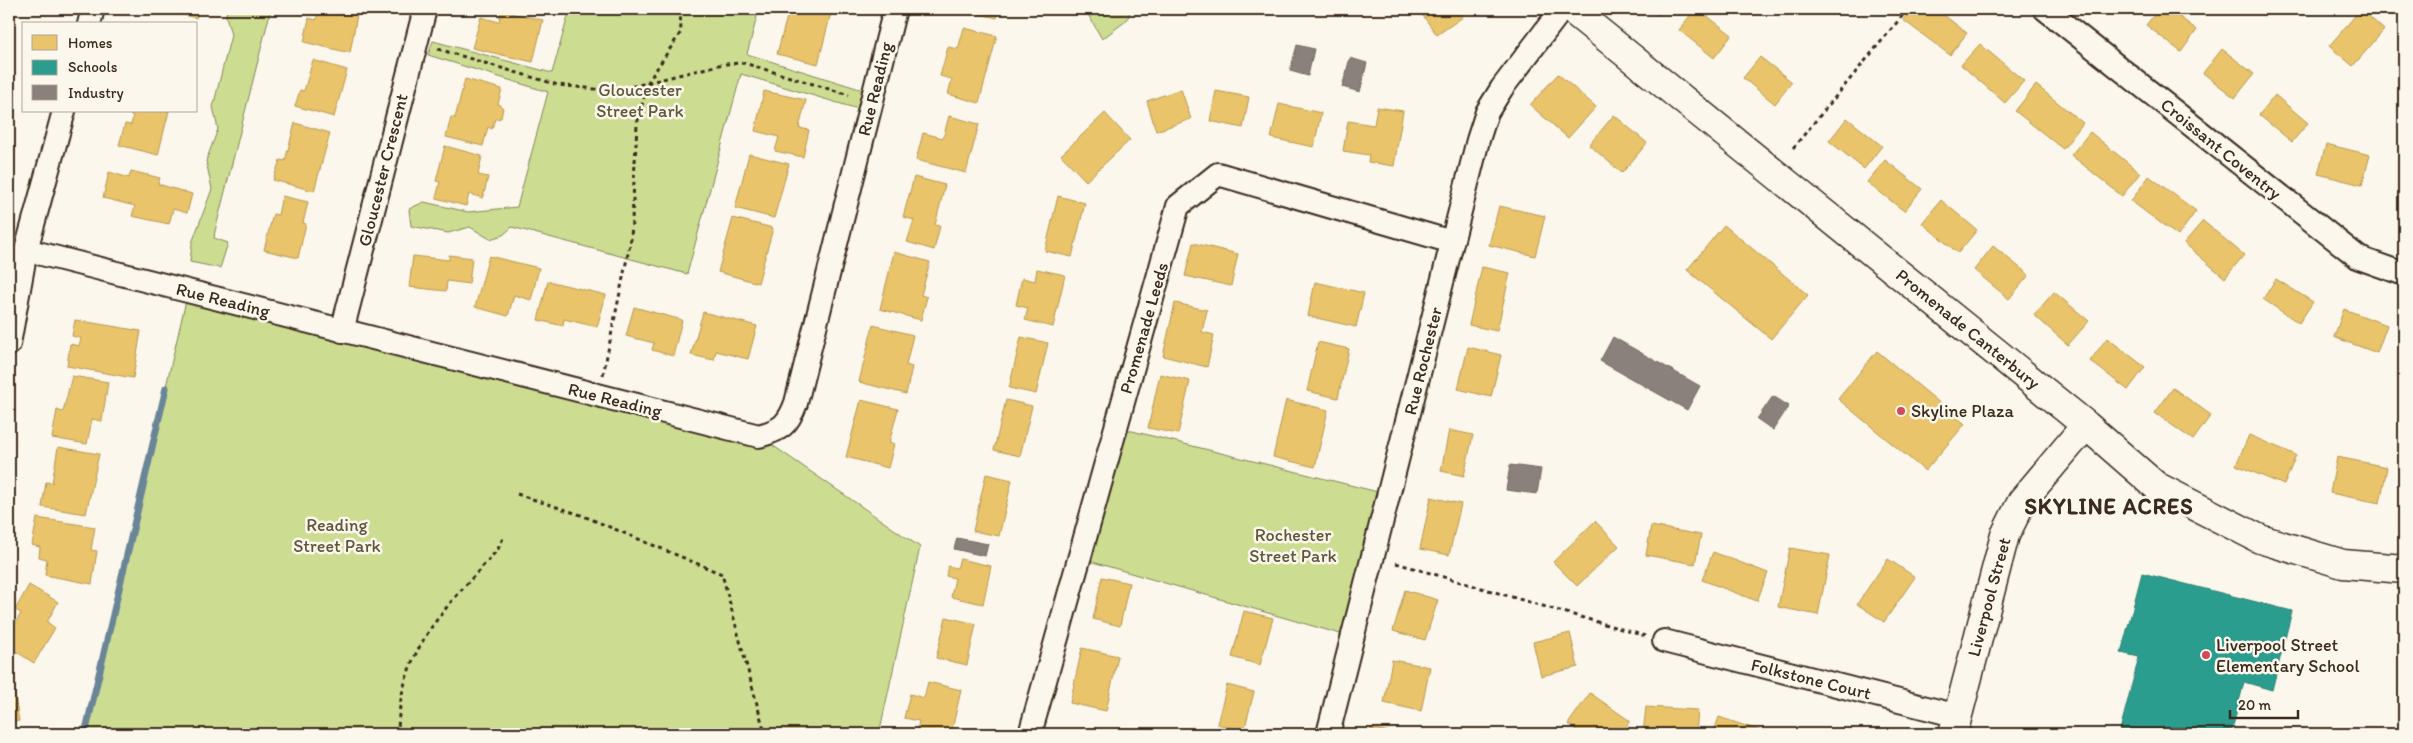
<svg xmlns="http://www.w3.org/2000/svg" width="2413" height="743" font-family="Itim,sans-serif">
  <rect width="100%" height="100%" fill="#fbf7ec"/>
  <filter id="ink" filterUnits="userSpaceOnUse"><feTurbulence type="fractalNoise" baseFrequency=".02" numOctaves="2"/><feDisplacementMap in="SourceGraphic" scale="10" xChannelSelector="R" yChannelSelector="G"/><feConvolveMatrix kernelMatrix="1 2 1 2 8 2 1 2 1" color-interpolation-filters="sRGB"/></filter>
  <g filter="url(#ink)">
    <path fill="#ccdd92" stroke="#848458" d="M 227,9 L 271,9 L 215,231 L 214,238 L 228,243 L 220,268 L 190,262 L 192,243 L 212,189 L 206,161 L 218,129 L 213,107 L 231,35 L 226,16 Z
      M 570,9 L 759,9 L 747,54 L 863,90 L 858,109 L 741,74 L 687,274 L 512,227 L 503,235 L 490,239 L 470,227 L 448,233 L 411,226 L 409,209 L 424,202 L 468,212 L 517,207 L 548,92 L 428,55 L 433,41 L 552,73 Z
      M 1085,9 L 1132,9 L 1126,21 L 1102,39 Z
      M 188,292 L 759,436 L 920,547 L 879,734 L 85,734 Z
      M 1116,427 L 1390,495 L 1354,638 L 1079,558 Z"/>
    <path fill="#e9c46a" stroke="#b59653" d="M 160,9 L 199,9 L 196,18 Z
      M 319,9 L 358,9 L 350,53 L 304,42 L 309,18 L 316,20 Z
      M 789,9 L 832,9 L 818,64 L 777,54 Z
      M 958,9 L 1000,9 L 997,18 Z
      M 1418,9 L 1457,9 L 1463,17 L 1437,35 Z
      M 1651,9 L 1663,9 L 1659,15 Z
      M 1695,9 L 1698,9 L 1732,35 L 1714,58 L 1679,30 Z
      M 1912,9 L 1936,9 L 1967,33 L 1950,55 L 1903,20 Z
      M 2159,9 L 2169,9 L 2197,30 L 2181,52 L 2146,25 Z
      M 2361,9 L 2384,30 L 2353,66 L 2329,46 Z
      M 501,11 L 543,20 L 533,62 L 472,48 L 481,17 L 499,22 Z
      M 964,28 L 997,36 L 979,103 L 948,94 L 952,79 L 940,76 L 948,47 L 958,49 Z
      M 1980,44 L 2024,81 L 2005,103 L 1961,65 Z
      M 2222,49 L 2254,74 L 2235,98 L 2203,73 Z
      M 1760,57 L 1792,82 L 1775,104 L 1743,78 Z
      M 313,60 L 347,70 L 334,117 L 295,106 L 300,90 L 304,91 Z
      M 1558,74 L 1596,107 L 1568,138 L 1530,105 Z
      M 465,79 L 502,89 L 498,104 L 503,108 L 501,118 L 495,119 L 492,129 L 488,127 L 483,146 L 446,137 L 451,117 L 455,118 Z
      M 2036,85 L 2083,123 L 2063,149 L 2015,111 Z
      M 1181,89 L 1191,119 L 1156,131 L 1147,101 Z
      M 764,91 L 806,100 L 799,128 L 809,130 L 803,157 L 775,151 L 779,137 L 755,131 Z
      M 1216,91 L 1249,97 L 1243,128 L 1210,121 Z
      M 2275,95 L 2308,123 L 2292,142 L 2259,115 Z
      M 1279,104 L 1321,113 L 1314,147 L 1271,138 Z
      M 1377,107 L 1403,111 L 1394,166 L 1368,162 L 1369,155 L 1343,151 L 1348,121 L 1374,125 Z
      M 131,111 L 169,111 L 158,155 L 119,145 L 125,124 L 131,125 L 133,116 L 130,115 Z
      M 1105,113 L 1130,140 L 1086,181 L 1061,155 Z
      M 1614,115 L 1647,143 L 1622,173 L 1589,145 Z
      M 949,116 L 979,124 L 966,173 L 916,160 L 923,133 L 943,138 Z
      M 1847,118 L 1882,146 L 1864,169 L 1829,141 Z
      M 295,123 L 330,133 L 314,191 L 273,180 L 280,160 L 285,161 Z
      M 2090,132 L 2140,173 L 2122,196 L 2071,155 Z
      M 2326,144 L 2370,155 L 2362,185 L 2318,174 Z
      M 445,146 L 482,156 L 478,175 L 488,177 L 483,198 L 469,194 L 466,206 L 436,198 L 440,182 L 436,181 Z
      M 749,154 L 789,164 L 774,218 L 735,208 Z
      M 1885,160 L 1922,189 L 1904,211 L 1867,182 Z
      M 131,171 L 160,178 L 158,184 L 192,194 L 187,213 L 173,209 L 169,224 L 132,216 L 135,206 L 103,198 L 109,172 L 129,178 Z
      M 2149,176 L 2196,211 L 2178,236 L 2131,201 Z
      M 914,177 L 945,185 L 935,225 L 940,226 L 934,250 L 907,242 L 914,220 L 903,217 Z
      M 282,196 L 308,202 L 303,223 L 306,224 L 298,258 L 264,250 L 273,214 L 278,215 Z
      M 1058,196 L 1085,203 L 1072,257 L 1045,251 Z
      M 1941,200 L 1977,230 L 1958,253 L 1922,223 Z
      M 1499,206 L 1545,216 L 1535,256 L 1489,245 Z
      M 733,218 L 773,228 L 758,283 L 718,272 Z
      M 2203,221 L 2244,255 L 2225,278 L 2184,243 Z
      M 1724,225 L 1808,295 L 1771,339 L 1687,270 Z
      M 1193,243 L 1238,254 L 1231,286 L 1185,276 Z
      M 1993,246 L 2029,275 L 2009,299 L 1974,270 Z
      M 894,252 L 930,262 L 921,295 L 927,297 L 921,320 L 880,309 Z
      M 449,255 L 472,258 L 469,284 L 447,281 L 446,291 L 409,287 L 413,256 L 449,260 Z
      M 489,256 L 539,268 L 531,300 L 514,295 L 508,316 L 475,307 Z
      M 1482,267 L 1510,273 L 1497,331 L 1469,325 Z
      M 1037,269 L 1065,275 L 1053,327 L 1025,320 L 1028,308 L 1016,305 L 1022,278 L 1035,281 Z
      M 2276,279 L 2313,302 L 2299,323 L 2263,299 Z
      M 548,281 L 606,295 L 597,327 L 564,319 L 563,326 L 538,320 Z
      M 1315,282 L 1364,293 L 1356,327 L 1308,316 Z
      M 2054,292 L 2089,321 L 2068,345 L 2034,315 Z
      M 1175,303 L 1207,310 L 1202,332 L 1214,335 L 1207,367 L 1163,356 Z
      M 634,307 L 682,320 L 673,356 L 652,350 L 654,343 L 626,336 Z
      M 2344,309 L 2387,325 L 2377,353 L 2334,337 Z
      M 703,312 L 757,326 L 748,359 L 716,351 L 714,360 L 691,355 Z
      M 75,320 L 141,331 L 133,378 L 67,366 L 70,344 L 79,346 L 81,338 L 72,336 Z
      M 873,325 L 913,335 L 906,365 L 912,367 L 906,394 L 859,382 Z
      M 1021,337 L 1048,343 L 1036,394 L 1009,388 Z
      M 2107,338 L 2145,367 L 2128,390 L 2090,361 Z
      M 1318,342 L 1349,349 L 1338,398 L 1307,391 Z
      M 1468,347 L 1501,355 L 1491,397 L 1458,389 Z
      M 1877,351 L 1965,424 L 1925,471 L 1838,399 Z
      M 1160,374 L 1190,381 L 1178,434 L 1148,428 Z
      M 72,376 L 108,382 L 102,421 L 92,419 L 87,444 L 52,438 L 57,410 L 63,412 Z
      M 2173,388 L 2211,415 L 2193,440 L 2155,413 Z
      M 861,400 L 898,409 L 889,443 L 894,444 L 888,468 L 846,457 Z
      M 1006,400 L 1032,406 L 1020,456 L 994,450 Z
      M 1286,400 L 1328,410 L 1315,467 L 1273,457 Z
      M 1449,430 L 1473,435 L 1464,476 L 1441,471 Z
      M 2249,435 L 2296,455 L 2284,485 L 2236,465 Z
      M 58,447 L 99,454 L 86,514 L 42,507 L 46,482 L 52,483 Z
      M 2337,457 L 2387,467 L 2380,503 L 2330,493 Z
      M 986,474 L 1012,480 L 999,536 L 973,531 Z
      M 1431,497 L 1461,504 L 1449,555 L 1420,549 Z
      M 37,518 L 95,527 L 91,550 L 97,551 L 92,584 L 45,575 L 47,559 L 39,557 L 40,547 L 32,545 Z
      M 1595,521 L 1619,546 L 1577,586 L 1553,562 Z
      M 1651,526 L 1701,535 L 1695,564 L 1646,555 Z
      M 1790,548 L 1830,555 L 1818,615 L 1778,607 Z
      M 1713,552 L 1768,573 L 1757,601 L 1702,580 Z
      M 960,559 L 991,566 L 983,604 L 951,597 L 955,578 L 946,576 L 948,566 L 957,568 Z
      M 1888,559 L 1915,577 L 1884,622 L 1857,604 Z
      M 1102,577 L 1129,583 L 1120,626 L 1093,619 Z
      M 29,585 L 58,602 L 47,622 L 55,628 L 34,663 L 9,647 L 9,635 L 21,613 L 15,610 Z
      M 1405,590 L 1438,600 L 1425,640 L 1393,631 Z
      M 1244,611 L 1273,618 L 1260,665 L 1232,657 Z
      M 946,617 L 976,624 L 967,665 L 936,658 Z
      M 1570,633 L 1578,667 L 1541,676 L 1533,642 Z
      M 1082,648 L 1118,656 L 1106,711 L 1070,703 Z
      M 1392,660 L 1430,667 L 1421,711 L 1384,703 Z
      M 12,678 L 19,721 L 9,723 L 9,679 Z
      M 928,682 L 961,690 L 951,734 L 916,734 L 919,721 L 904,718 L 910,694 L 924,698 Z
      M 1227,685 L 1254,692 L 1244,731 L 1217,724 Z
      M 1590,693 L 1630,721 L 1621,734 L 1582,734 L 1568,724 Z
      M 1646,707 L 1698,710 L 1696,734 L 1643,734 Z
      M 1719,717 L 1761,731 L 1760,734 L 1713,734 Z
      M 1092,728 L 1102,734 L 1088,734 Z
      M 1371,728 L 1399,734 L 1370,734 Z"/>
    <path fill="#2a9d8f" stroke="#2f7a6d" d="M 2142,573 L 2292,611 L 2272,690 L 2244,682 L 2231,734 L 2119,734 L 2139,657 L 2121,653 Z"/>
    <path fill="#8a817c" stroke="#726760" d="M 1297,45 L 1314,49 L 1308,76 L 1290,71 Z
      M 1350,58 L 1367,63 L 1360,92 L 1342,87 Z
      M 1613,337 L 1700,386 L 1687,410 L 1600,361 Z
      M 1773,396 L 1789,406 L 1773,430 L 1757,419 Z
      M 1510,465 L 1541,469 L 1537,494 L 1506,490 Z
      M 957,538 L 988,544 L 985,556 L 954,549 Z"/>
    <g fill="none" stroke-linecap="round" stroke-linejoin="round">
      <path stroke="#6a8597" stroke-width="7" d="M 85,734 L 166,388"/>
      <defs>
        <path id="minor" d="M 2045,9 L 2359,258 L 2404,274
          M 89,24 L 93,9
          M 26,250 L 759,436 C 781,430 788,425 796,403 L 895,9
          M 342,331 L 425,9
          M 9,344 L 26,250 L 64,111
          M 1664,641 L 1958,716
          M 1030,734 L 1178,206 L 1218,174 L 1452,242
          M 1328,734 L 1478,140 L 1487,112 L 1502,88 L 1562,9"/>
        <path id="tertiary" d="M 1571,9 L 2086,425 L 2156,486 L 2260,539 L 2343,564 L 2404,569
          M 1953,734 L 2005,535 L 2022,501 L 2086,425"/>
      </defs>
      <use href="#minor" stroke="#3b2a1e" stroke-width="26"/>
      <use href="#tertiary" stroke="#3b2a1e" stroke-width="31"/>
      <path stroke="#3b2a1e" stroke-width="3" stroke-dasharray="4 4" stroke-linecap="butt" d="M 438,49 L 558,85 L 614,91 L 723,64 L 744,63 L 849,95
        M 1793,148 L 1908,9
        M 603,375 L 631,239 L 637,124 L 648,82 L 681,32 L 680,9
        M 517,494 L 581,515 L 722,574 L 765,734
        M 1396,563 L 1645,636
        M 398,734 C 399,647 445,610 498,549 L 504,536"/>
      <use href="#minor" stroke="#fbf7ec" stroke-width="22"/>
      <use href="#tertiary" stroke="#fbf7ec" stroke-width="28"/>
    </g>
  </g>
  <g fill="#d1495b" stroke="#fbf7ec" stroke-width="2">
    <circle cx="1901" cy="411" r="5"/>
    <circle cx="2206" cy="655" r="5"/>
  </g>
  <g text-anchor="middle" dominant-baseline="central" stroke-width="5" stroke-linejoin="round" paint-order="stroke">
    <g font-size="18" fill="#3b2a1e" stroke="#fbf7ec">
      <text transform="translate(875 89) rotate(-76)">Rue Reading</text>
      <text transform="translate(2221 149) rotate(39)">Croissant Coventry</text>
      <text transform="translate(383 170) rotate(-76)">Gloucester Crescent</text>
      <text transform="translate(223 300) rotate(14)">Rue Reading</text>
      <text transform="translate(1144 328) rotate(-74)">Promenade Leeds</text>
      <text transform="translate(1968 329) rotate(39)">Promenade Canterbury</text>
      <text transform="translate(1423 361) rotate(-76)">Rue Rochester</text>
      <text transform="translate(615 400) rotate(14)">Rue Reading</text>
      <text transform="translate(1989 597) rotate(-75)">Liverpool Street</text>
      <text transform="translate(1811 679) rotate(14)">Folkstone Court</text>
    </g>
    <g font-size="18" fill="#5f573b" stroke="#fbf7ec">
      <text x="640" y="90">Gloucester<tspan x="640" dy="21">Street Park</tspan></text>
      <text x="337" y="525">Reading<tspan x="337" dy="21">Street Park</tspan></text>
      <text x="1293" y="535">Rochester<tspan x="1293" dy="21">Street Park</tspan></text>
    </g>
    <g font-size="18" fill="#3b2a1e" stroke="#fbf7ec" text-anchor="start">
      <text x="1911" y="411">Skyline Plaza</text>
      <text x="2216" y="645">Liverpool Street<tspan x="2216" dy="21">Elementary School</tspan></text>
    </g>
    <g font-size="22" font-weight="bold" letter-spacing="1" fill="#3b2a1e" stroke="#fbf7ec">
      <text x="2109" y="506">SKYLINE ACRES</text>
    </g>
  </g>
  <rect width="2413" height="743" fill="none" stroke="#fbf7ec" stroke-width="30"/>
  <rect x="15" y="15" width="2383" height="713" fill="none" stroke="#3b2a1e" stroke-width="2" filter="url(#ink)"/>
  <rect x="22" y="22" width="175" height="90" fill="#fbf7ec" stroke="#aea59a"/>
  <rect x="32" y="35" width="25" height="15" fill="#e9c46a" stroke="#aea59a"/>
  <text x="68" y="48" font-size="15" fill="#3b2a1e">Homes</text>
  <rect x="32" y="60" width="25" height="15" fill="#2a9d8f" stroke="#aea59a"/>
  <text x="68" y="72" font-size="15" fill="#3b2a1e">Schools</text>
  <rect x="32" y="85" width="25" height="15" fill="#8a817c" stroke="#aea59a"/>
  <text x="68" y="98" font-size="15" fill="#3b2a1e">Industry</text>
  <path d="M2230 710v8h68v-8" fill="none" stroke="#3b2a1e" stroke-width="2.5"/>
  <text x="2238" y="710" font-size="15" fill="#3b2a1e" stroke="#fbf7ec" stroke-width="4" paint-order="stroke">20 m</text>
</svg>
